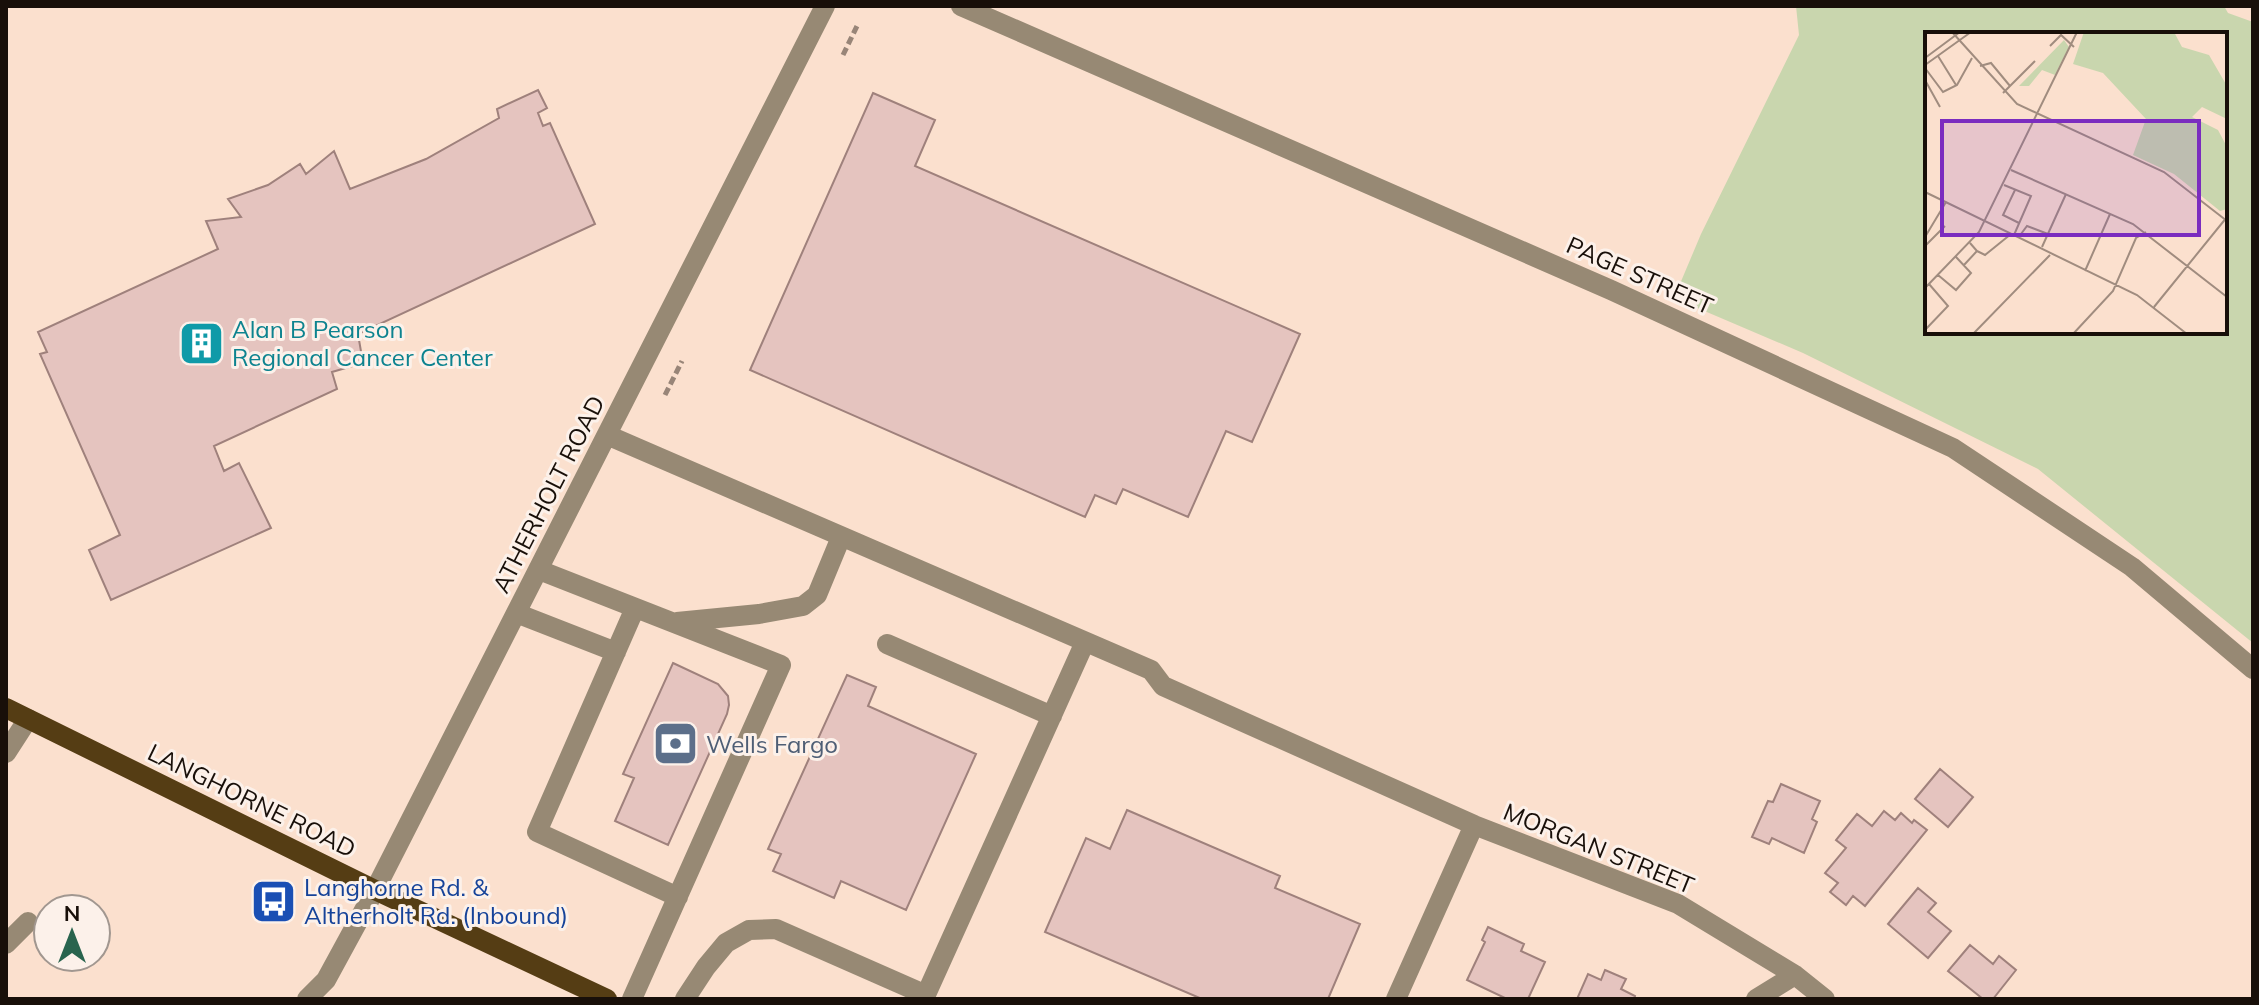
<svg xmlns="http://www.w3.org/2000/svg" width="2259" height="1005" font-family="Mulish,sans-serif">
  <rect width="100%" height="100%" fill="#fbe0ce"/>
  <path fill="#c9d6ae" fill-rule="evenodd" d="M 1796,6 L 2224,6 L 2228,13 L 2253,22 L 2253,643 L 2038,469 L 1803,353 L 1674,298 L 1701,234 L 1799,35 ZM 1927,34 L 2225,34 L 2225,332 L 1927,332 Z"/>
  <path fill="#e5c4bf" stroke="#9f817c" stroke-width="2" d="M 538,90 L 547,108 L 538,113 L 543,126 L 550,123 L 595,224 L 358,334 L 363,363 L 332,372 L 337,389 L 214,446 L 224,471 L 239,463 L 271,528 L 111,600 L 89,550 L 120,535 L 40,354 L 47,352 L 38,332 L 218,249 L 206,221 L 241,217 L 228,199 L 268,185 L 300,164 L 306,174 L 334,151 L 350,189 L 426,159 L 499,118 L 497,109 Z
    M 873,93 L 935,120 L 915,166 L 1300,334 L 1252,442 L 1226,431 L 1188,517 L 1123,489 L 1116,504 L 1095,495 L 1085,517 L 750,370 Z
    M 673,663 L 718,684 L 728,696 L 729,705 L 727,714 L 668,845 L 615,821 L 634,778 L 623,774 Z
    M 847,675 L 876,687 L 868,706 L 976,754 L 906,910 L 841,881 L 834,898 L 773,871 L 781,854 L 768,849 Z
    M 1940,769 L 1973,797 L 1948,827 L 1915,799 Z
    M 1781,784 L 1820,801 L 1812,819 L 1817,822 L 1804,853 L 1772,838 L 1769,844 L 1752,837 L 1768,801 L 1773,802 Z
    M 1127,810 L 1280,876 L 1275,888 L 1360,924 L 1328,999 L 1202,999 L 1045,932 L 1086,838 L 1110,849 Z
    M 1884,811 L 1895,820 L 1901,813 L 1912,823 L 1914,820 L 1927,830 L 1865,906 L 1853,896 L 1846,905 L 1830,892 L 1838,883 L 1825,873 L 1846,848 L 1836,840 L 1857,814 L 1872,826 Z
    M 1918,888 L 1936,903 L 1928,912 L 1951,931 L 1928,958 L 1888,924 Z
    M 1488,927 L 1524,944 L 1521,951 L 1545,962 L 1528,999 L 1507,999 L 1467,980 L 1485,942 L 1482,940 Z
    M 1970,945 L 1993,964 L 1999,956 L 2016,970 L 1993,999 L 1983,999 L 1948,971 Z
    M 1605,970 L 1626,979 L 1621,989 L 1635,996 L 1634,999 L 1577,999 L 1588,974 L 1601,980 Z"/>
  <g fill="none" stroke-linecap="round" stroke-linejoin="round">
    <path stroke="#988578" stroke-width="5" stroke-dasharray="8 4" stroke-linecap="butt" d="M 843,55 L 858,24
      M 665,395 L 682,361"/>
    <path stroke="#978974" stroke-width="20" d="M 961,6 L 1611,290 L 1953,448 L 2132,567 L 2253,669
      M 607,435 L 1151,670 L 1163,686 L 1474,825 L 1678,904 L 1795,975 L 1825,999
      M 539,570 L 781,665 L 632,999
      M 635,608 L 537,832 L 678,897
      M 516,613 L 616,652
      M 677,622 L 759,614 L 803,606 L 817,595 L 841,537
      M 887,644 L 1052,716
      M 6,753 L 28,719
      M 6,944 L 28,922
      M 307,999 L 326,980 L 375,890 L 825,6
      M 685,999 L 706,967 L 726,943 L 749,930 L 776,929 L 926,995
      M 924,999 L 1085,642
      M 1396,999 L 1474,825
      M 1756,999 L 1795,975"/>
    <path stroke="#553d14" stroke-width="20" d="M 6,708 L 375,890 L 607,999"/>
  </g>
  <defs>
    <symbol id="building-square" viewBox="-11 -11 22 22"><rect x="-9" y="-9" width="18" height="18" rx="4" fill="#0f9aa8" stroke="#fcf1ea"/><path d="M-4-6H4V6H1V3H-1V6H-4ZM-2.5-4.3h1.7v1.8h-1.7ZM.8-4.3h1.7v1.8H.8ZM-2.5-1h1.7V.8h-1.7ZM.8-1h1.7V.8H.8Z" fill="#fff"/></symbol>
    <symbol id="bank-square" viewBox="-11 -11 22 22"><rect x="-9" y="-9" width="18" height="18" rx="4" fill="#5c6f8a" stroke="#fcf1ea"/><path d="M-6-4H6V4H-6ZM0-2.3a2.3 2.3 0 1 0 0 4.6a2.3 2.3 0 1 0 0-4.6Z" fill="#fff"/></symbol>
    <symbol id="bus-square" viewBox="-11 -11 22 22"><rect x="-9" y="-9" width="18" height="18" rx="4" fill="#1a4fb4" stroke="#fcf1ea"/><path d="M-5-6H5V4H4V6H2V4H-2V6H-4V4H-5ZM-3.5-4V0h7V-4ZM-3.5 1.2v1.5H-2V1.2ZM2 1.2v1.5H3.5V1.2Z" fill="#fff"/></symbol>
  </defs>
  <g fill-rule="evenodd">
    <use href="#building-square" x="176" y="318" width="51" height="51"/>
    <use href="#bank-square" x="650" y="718" width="51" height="51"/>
    <use href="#bus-square" x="248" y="876" width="51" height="51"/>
  </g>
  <g text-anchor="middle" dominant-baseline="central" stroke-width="6" stroke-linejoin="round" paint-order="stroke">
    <g font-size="24" fill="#180f09" stroke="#fcf1ea">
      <text transform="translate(1640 275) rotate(24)">PAGE STREET</text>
      <text transform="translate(548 494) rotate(-63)">ATHERHOLT ROAD</text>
      <text transform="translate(252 800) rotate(26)">LANGHORNE ROAD</text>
      <text transform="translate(1599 848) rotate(22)">MORGAN STREET</text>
    </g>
    <g font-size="24" fill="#0d838f" stroke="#fcf1ea" text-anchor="start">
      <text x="232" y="329">Alan B Pearson<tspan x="232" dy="28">Regional Cancer Center</tspan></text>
    </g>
    <g font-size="24" fill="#4e5e75" stroke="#fcf1ea" text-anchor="start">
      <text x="706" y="744">Wells Fargo</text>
    </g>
    <g font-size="24" fill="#164399" stroke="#fcf1ea" text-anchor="start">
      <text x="304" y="887">Langhorne Rd. &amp;<tspan x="304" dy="28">Altherholt Rd. (Inbound)</tspan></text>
    </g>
  </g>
  <g transform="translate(1925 32)">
    <rect width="302" height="302" fill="#fbe0ce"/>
    <path d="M 159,0 L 249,0 L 257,15 L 284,23 L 302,54 L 302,87 L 277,75 L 267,85 L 293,98 L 302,115 L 302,177 L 295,179 L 249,142 L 208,123 L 221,87 L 178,41 L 148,32 ZM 139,8 L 144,15 L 130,43 L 117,38 L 104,54 L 94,54 Z" fill="#c9d6ae"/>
    <path fill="none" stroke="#a08c7f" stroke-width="2" d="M 27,0 L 92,72 L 239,140 L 302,189M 125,14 L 136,3 L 149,15M 13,24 L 31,53M 0,26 L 35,0M 0,33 L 46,0M 55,34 L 66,31 L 85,54M 0,36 L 18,60 L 32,53 L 47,26M 0,48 L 15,75M 78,61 L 110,29M 86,138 L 208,192 L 302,265M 79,153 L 106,164 L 89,203M 90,158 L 78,183 L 94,191M 0,160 L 212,263 L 262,302M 0,205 L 21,170M 93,206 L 102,194 L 123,202M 0,214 L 20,194M 117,215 L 141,162M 52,219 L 60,223 L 86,202M 39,233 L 52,219 L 45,211M 160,239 L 185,182M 13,243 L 31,258 L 46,241 L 31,225M 0,256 L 54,200 L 152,0M 229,275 L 302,185M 0,298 L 23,274 L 4,252M 48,302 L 125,223M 148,302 L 188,259 L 211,206 L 221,200"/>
    <path fill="#7b2cbf" fill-opacity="0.15" stroke="#7b2cbf" stroke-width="4" d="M 17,89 L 274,89 L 274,203 L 17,203 Z"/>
    <rect width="302" height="302" fill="none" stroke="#180f09" stroke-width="4"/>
  </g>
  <rect width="2259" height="1005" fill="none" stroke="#180f09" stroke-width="16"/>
  <g transform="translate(72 933)"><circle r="38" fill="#fcf1ea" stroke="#a19790" stroke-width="2"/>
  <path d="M0-6L14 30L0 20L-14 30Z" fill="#29644e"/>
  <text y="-12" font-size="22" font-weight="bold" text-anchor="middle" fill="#180f09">N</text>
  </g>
</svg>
